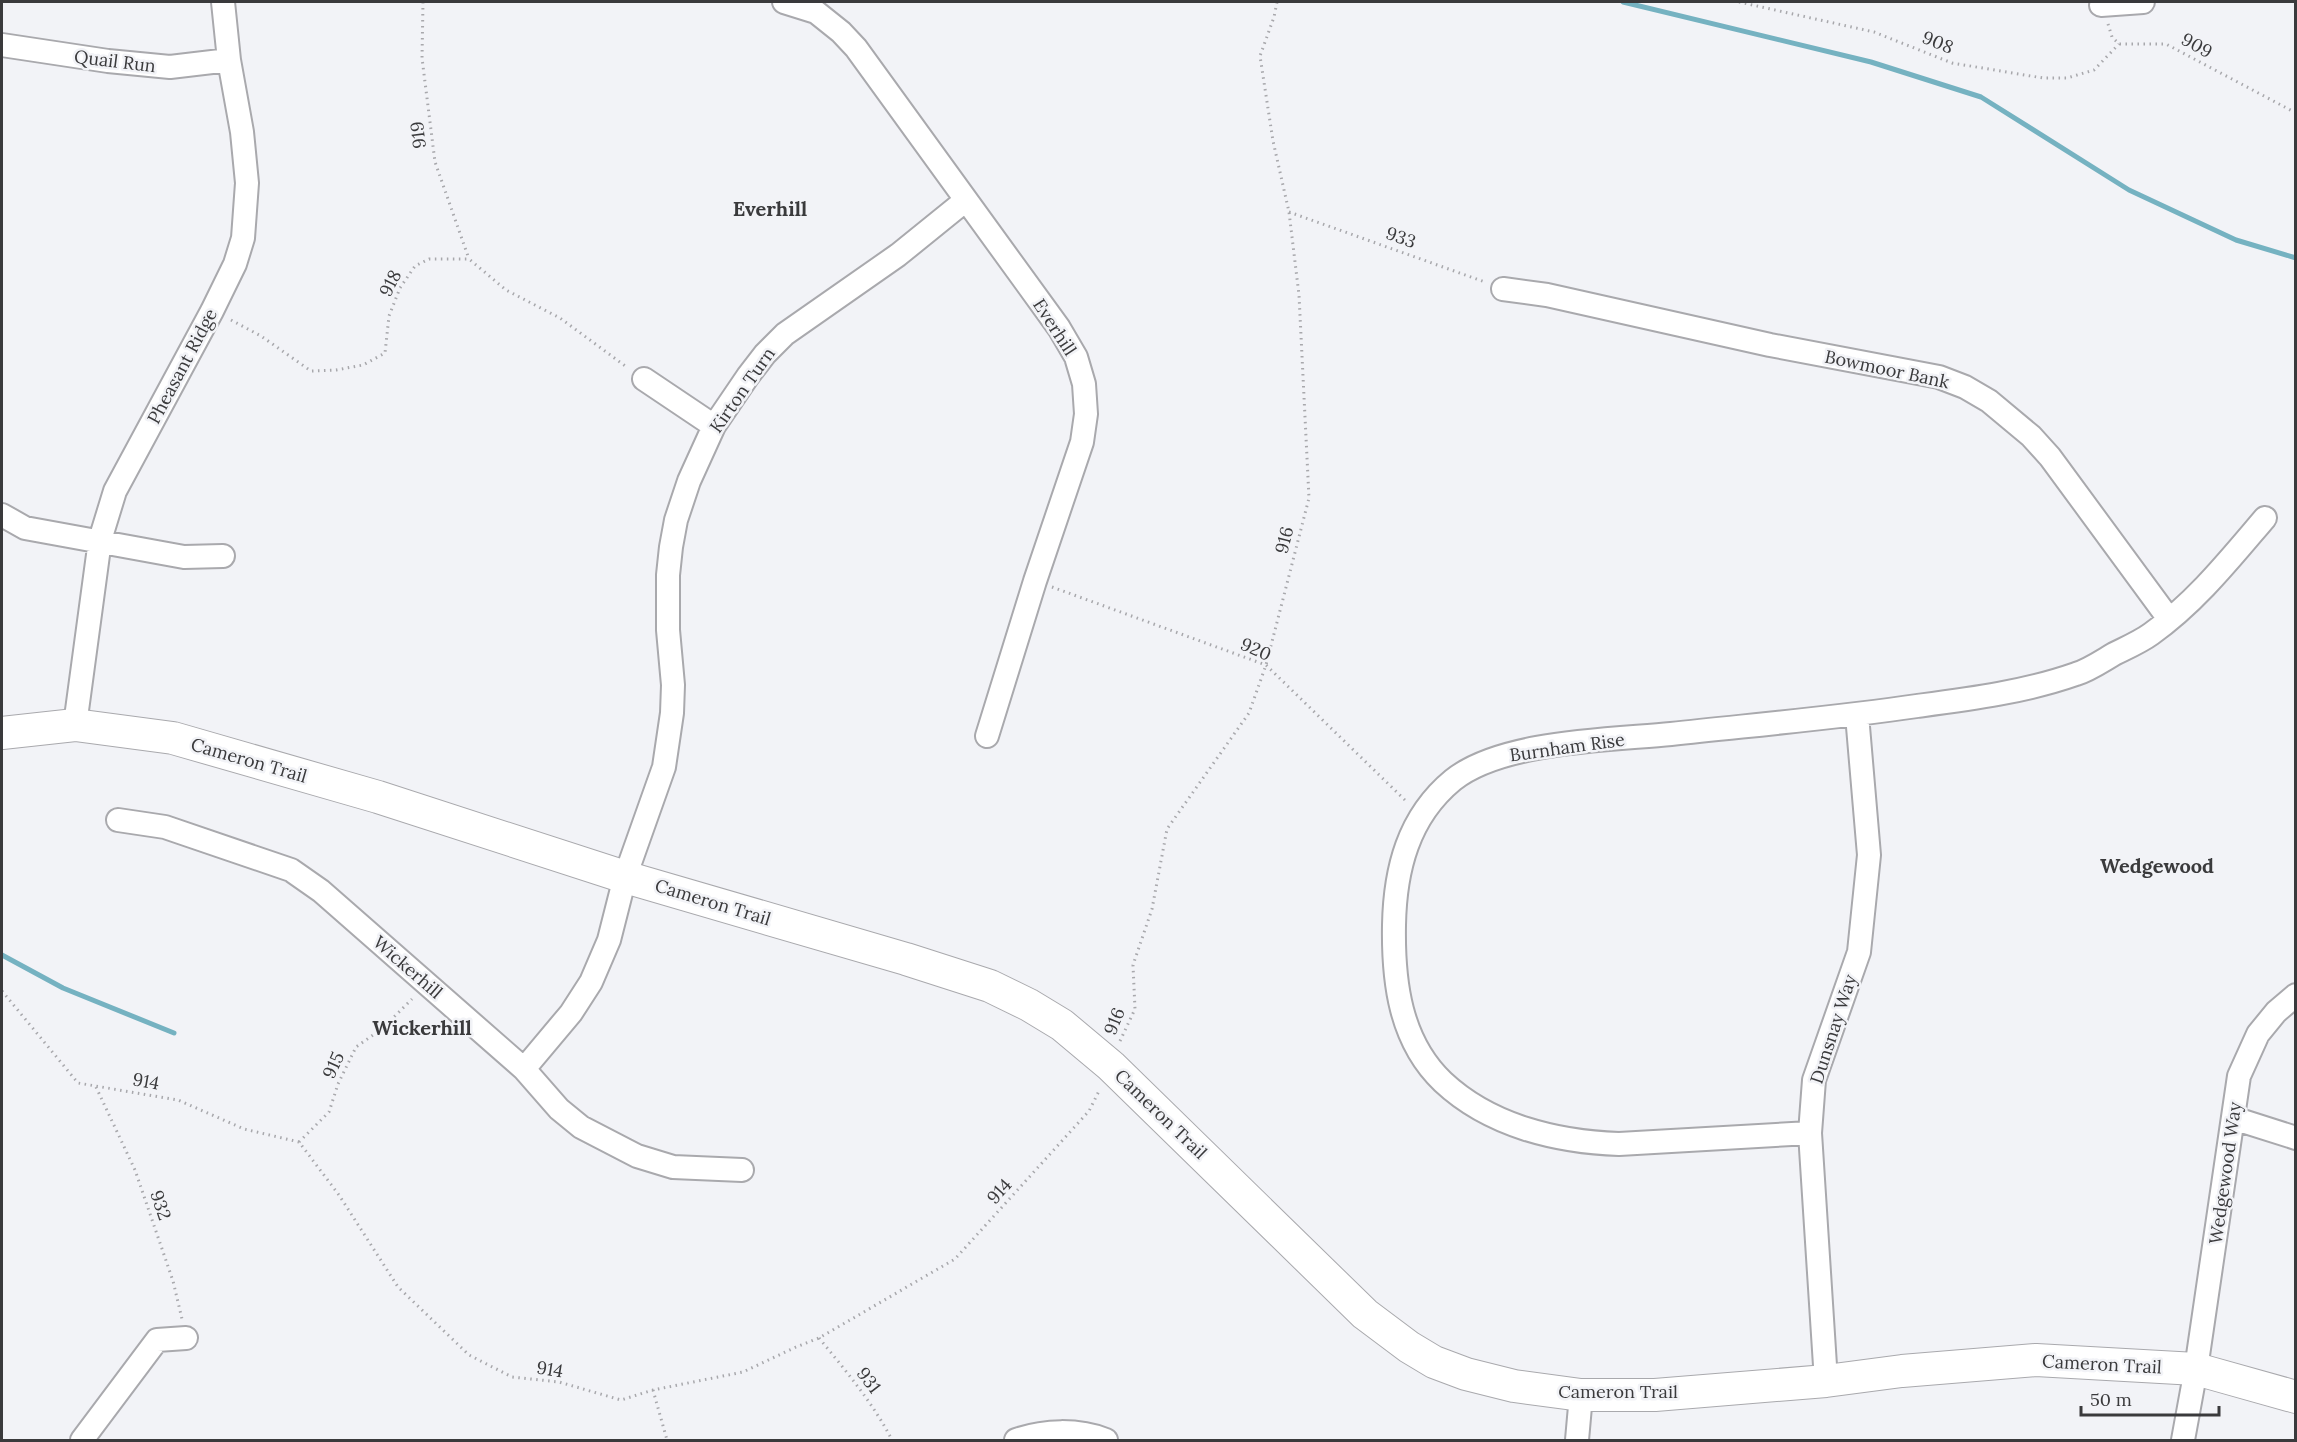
<svg xmlns="http://www.w3.org/2000/svg" width="2297" height="1442" font-family="Lora,serif">
  <rect width="100%" height="100%" fill="#f2f3f7"/>
  <g fill="none" stroke-linecap="round" stroke-linejoin="round">
    <path stroke="#75b2c1" stroke-width="5" d="M 1623,2 L 1871,62 L 1981,97 L 2129,190 L 2236,240 L 2296,258
      M 2,955 L 63,988 L 174,1033"/>
    <defs>
      <path id="street" d="M 784,2 L 816,12 L 841,32 L 856,48 L 1059,328 L 1076,357 L 1084,384 L 1086,414 L 1082,442 L 1035,581 L 987,736
        M 2101,5 L 2143,2
        M 2,45 L 108,61 L 170,67 L 229,60
        M 1503,289 L 1547,295 L 1770,345 L 1939,377 L 1965,387 L 1989,401 L 2031,436 L 2050,457 L 2169,619
        M 644,379 L 714,426
        M 2,515 L 25,528 L 184,557 L 223,556
        M 75,725 L 100,540 L 115,491 L 212,311 L 235,264 L 243,238 L 247,183 L 242,132 L 229,60 L 223,2
        M 118,820 L 165,827 L 291,870 L 321,891 L 524,1069 L 559,1109 L 581,1127 L 637,1156 L 673,1167 L 742,1170
        M 524,1069 L 571,1013 L 591,982 L 609,940 L 625,877 L 664,767 L 672,713 L 673,685 L 668,630 L 668,575 L 671,547 L 676,520 L 689,481 L 714,426 L 748,376 L 765,354 L 785,334 L 898,255 L 966,200
        M 2233,1118 L 2296,1138
        M 1810,1133 L 1619,1144 C 1557,1142 1490,1126 1443,1082 C 1400,1041 1393,982 1394,925 C 1395,870 1408,817 1453,780 C 1502,741 1609,740 1671,734 C 1753,725 1836,718 1917,706 C 1970,699 2025,692 2076,674 C 2089,670 2102,661 2114,654 C 2126,648 2140,642 2151,634 C 2195,603 2230,559 2265,518
        M 1826,1381 L 1810,1133 L 1814,1080 L 1859,952 L 1869,855 L 1857,715
        M 82,1440 L 157,1340 L 186,1338
        M 1016,1440 C 1044,1430 1078,1429 1106,1440
        M 1577,1440 L 1581,1395
        M 2183,1440 L 2196,1369 L 2239,1076 L 2258,1034 L 2276,1012 L 2296,995"/>
      <path id="secondary" d="M 2,733 L 75,725 L 173,738 L 378,797 L 625,877 L 906,959 L 990,986 L 1029,1005 L 1062,1025 L 1111,1066 L 1365,1314 L 1409,1347 L 1434,1362 L 1466,1374 L 1514,1386 L 1581,1395 L 1655,1395 L 1826,1381 L 1902,1371 L 2036,1360 L 2196,1369 L 2296,1397"/>
    </defs>
    <use href="#street" stroke="#a9a9ad" stroke-width="26"/>
    <use href="#secondary" stroke="#a9a9ad" stroke-width="34"/>
    <path stroke="#a8a8ac" stroke-width="3" stroke-dasharray="1.5 4.5" stroke-linecap="butt" d="M 423,2 L 422,58 L 435,162 L 469,259
      M 1739,2 L 1874,32 L 1952,63 L 2043,78 L 2067,78 L 2094,70 L 2119,44
      M 2108,24 L 2112,37 L 2119,44 L 2166,44 L 2296,113
      M 1289,212 L 1485,282
      M 231,320 L 261,336 L 311,371 L 336,370 L 363,365 L 385,353 L 389,316 L 400,288 L 415,266 L 429,259 L 469,259 L 506,290 L 560,318 L 628,368
      M 1052,587 L 1266,665 L 1408,803
      M 2,991 L 78,1083 L 178,1100 L 244,1129 L 299,1142 L 339,1195 L 398,1287 L 469,1355 L 512,1377 L 559,1382 L 621,1400 L 653,1390 L 743,1372 L 796,1347 L 819,1338 L 955,1259 L 1089,1111 L 1100,1089
      M 1120,1041 L 1135,1009 L 1133,965 L 1152,909 L 1167,829 L 1249,713 L 1266,665 L 1309,498 L 1299,295 L 1289,212 L 1273,141 L 1260,56 L 1274,17 L 1277,2
      M 96,1087 L 135,1170 L 173,1281 L 182,1319
      M 299,1142 L 329,1112 L 338,1084 L 356,1047 L 383,1028 L 412,999
      M 819,1338 C 846,1371 873,1403 892,1440
      M 653,1390 L 667,1440"/>
    <use href="#street" stroke="#fff" stroke-width="22"/>
    <use href="#secondary" stroke="#fff" stroke-width="32"/>
  </g>
  <g text-anchor="middle" dominant-baseline="central" stroke-width="5" stroke-linejoin="round" paint-order="stroke">
    <g font-size="18" fill="#3a3a3c" stroke="#f2f3f7">
      <text transform="translate(1938 42) rotate(22)">908</text>
      <text transform="translate(2197 45) rotate(29)">909</text>
      <text transform="translate(115 61) rotate(7)">Quail Run</text>
      <text transform="translate(418 135) rotate(-97)">919</text>
      <text transform="translate(1401 237) rotate(20)">933</text>
      <text transform="translate(390 283) rotate(-63)">918</text>
      <text transform="translate(1055 327) rotate(57)">Everhill</text>
      <text transform="translate(182 366) rotate(-62)">Pheasant Ridge</text>
      <text transform="translate(1887 369) rotate(12)">Bowmoor Bank</text>
      <text transform="translate(742 390) rotate(-55)">Kirton Turn</text>
      <text transform="translate(1284 540) rotate(-76)">916</text>
      <text transform="translate(1256 649) rotate(24)">920</text>
      <text transform="translate(1567 747) rotate(-8)">Burnham Rise</text>
      <text transform="translate(249 760) rotate(16)">Cameron Trail</text>
      <text transform="translate(713 902) rotate(17)">Cameron Trail</text>
      <text transform="translate(408 967) rotate(41)">Wickerhill</text>
      <text transform="translate(1114 1021) rotate(-68)">916</text>
      <text transform="translate(1833 1029) rotate(-72)">Dunsnay Way</text>
      <text transform="translate(333 1065) rotate(-65)">915</text>
      <text transform="translate(146 1081) rotate(10)">914</text>
      <text transform="translate(1161 1114) rotate(44)">Cameron Trail</text>
      <text transform="translate(2225 1173) rotate(-82)">Wedgewood Way</text>
      <text transform="translate(999 1191) rotate(-48)">914</text>
      <text transform="translate(161 1205) rotate(71)">932</text>
      <text transform="translate(2102 1364) rotate(3)">Cameron Trail</text>
      <text transform="translate(550 1369) rotate(9)">914</text>
      <text transform="translate(869 1380) rotate(53)">931</text>
      <text x="1618" y="1391">Cameron Trail</text>
    </g>
    <g font-size="20" font-weight="bold" fill="#3a3a3c" stroke="#f2f3f7">
      <text x="770" y="208">Everhill</text>
      <text x="2157" y="865">Wedgewood</text>
      <text x="422" y="1027">Wickerhill</text>
    </g>
  </g>
  <rect width="2297" height="1442" fill="none" stroke="#3a3a3c" stroke-width="6"/>
  <path d="M2081 1406v9h138v-9" fill="none" stroke="#3a3a3c" stroke-width="3"/>
  <text x="2090" y="1406" font-size="18" fill="#3a3a3c" stroke="#f2f3f7" stroke-width="4.5" paint-order="stroke">50 m</text>
</svg>
